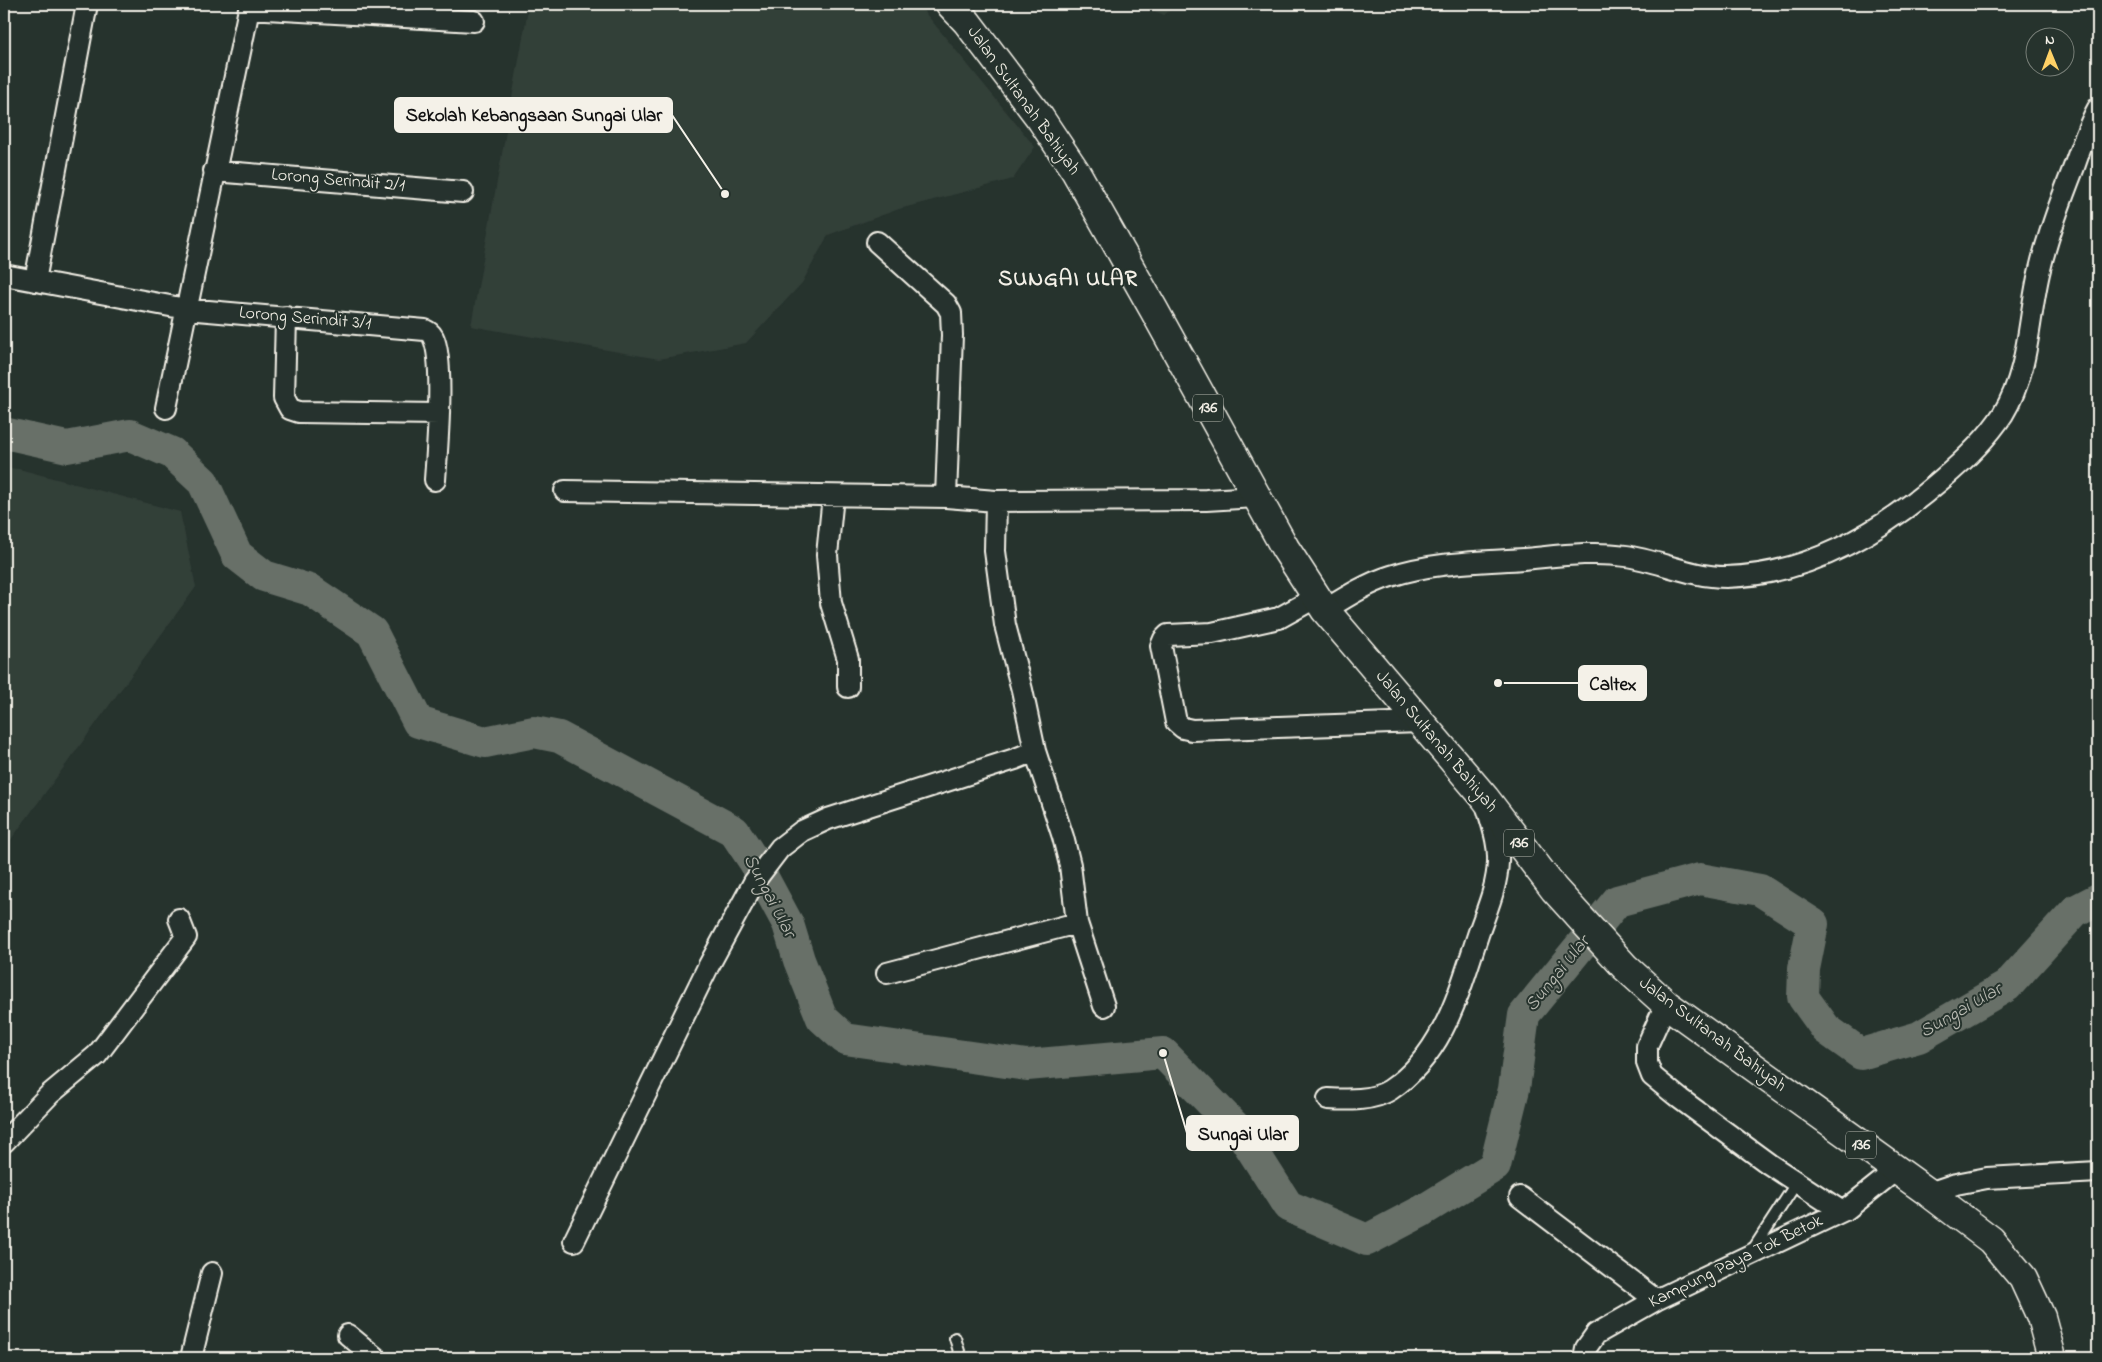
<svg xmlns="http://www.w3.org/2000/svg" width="2102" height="1362" font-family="'Indie Flower',sans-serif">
  <rect width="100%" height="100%" fill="#26332d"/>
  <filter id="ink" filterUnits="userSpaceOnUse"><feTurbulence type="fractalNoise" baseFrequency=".02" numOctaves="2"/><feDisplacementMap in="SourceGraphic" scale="10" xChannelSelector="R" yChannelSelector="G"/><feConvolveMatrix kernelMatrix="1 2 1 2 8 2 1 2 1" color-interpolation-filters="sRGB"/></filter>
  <g filter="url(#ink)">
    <path fill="#333f39" d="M 529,4 L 918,4 L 1035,147 L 1013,179 L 899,209 L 828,235 L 802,283 L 746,343 L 659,359 L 471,326 Z
      M 1138,4 L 1178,4 L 1164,15 Z
      M 4,468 L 19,469 L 180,512 L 196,587 L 4,849 Z"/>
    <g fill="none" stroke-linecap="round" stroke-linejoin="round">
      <path stroke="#676f68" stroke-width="32" d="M 4,433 L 67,447 L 130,435 L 172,453 L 203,482 L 237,555 L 264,576 L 310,590 L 372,632 L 418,722 L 485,742 L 534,732 L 559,737 L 734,831 L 754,861 L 788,924 L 799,960 L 822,1018 L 845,1039 L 1027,1065 L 1163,1053 L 1242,1134 L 1288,1206 L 1367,1240 L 1422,1211 L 1495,1166 L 1514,1089 L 1524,1015 L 1617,901 L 1700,879 L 1760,890 L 1813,924 L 1804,969 L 1803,997 L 1826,1029 L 1861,1054 L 1919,1037 L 2007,986 L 2075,911 L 2098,899"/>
      <defs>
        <path id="service" d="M 1752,1251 L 1797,1182
          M 955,1338 L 961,1358"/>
        <path id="minor" d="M 249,8 L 474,21
          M 214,171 L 463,192
          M 877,242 L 946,304 L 951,313 L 952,335 L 946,497
          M 4,275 L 186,309 L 425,330 C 429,332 431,333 433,337 C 445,361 437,450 435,480
          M 35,281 L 87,4
          M 286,317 L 284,398 L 290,409 L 299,412 L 438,414
          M 166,408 L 250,4
          M 565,491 L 946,497 L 996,501 L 1206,500 L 1256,497
          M 833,496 L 827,555 L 831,603 L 848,659 L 848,687
          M 996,501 L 995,551 L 1005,625 L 1022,690 L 1035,751 L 1063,837 L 1070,865 L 1077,923 L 1104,1006
          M 1315,598 L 1279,618 L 1212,633 L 1168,635 L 1164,639 L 1161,646 L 1176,722 L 1183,728 L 1192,730 L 1420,722
          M 1325,610 C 1346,597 1368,583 1391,576 C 1434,562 1480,562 1524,559 C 1558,556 1592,551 1626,556 C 1659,561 1692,577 1726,577 C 1807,575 1881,532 1941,480 C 1965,460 1986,440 2003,414 C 2030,370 2028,317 2040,269 C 2048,234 2061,200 2074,167 C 2081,147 2088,126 2098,108
          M 887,973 L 1077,923
          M 1666,1004 L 1647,1046 L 1647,1063 L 1652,1076 L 1679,1098 L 1769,1164 L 1841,1211
          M 1328,1099 C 1347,1100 1373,1101 1390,1090 C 1444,1054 1459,992 1478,935 C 1486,911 1497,888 1498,862 C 1499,843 1492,825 1487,807
          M 4,1142 L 50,1094 L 97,1055 L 186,937 L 179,919
          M 1929,1193 L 1956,1184 L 1987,1178 L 2098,1172
          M 1520,1197 L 1656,1300
          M 574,1241 L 708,967 L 754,882 L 780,848 L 802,831 L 828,819 L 1015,759 L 1035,751
          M 348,1335 L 376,1358
          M 191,1358 L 212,1273
          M 1584,1358 L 1586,1348 L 1596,1334 L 1656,1300 L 1847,1209 L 1896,1170"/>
        <path id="primary" d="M 950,4 L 967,22 L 1040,118 L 1076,172 L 1154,310 L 1285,548 L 1325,610 L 1485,798 L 1554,889 L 1625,967 L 1666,1004 L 1929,1193 L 1991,1240 L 2023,1278 L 2041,1317 L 2052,1358"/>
      </defs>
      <use href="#service" stroke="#f4f1e8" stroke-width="14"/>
      <use href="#minor" stroke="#f4f1e8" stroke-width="24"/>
      <use href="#primary" stroke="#f4f1e8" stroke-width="31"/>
      <use href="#service" stroke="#26332d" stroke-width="10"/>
      <use href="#minor" stroke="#26332d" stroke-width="20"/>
      <use href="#primary" stroke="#26332d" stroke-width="28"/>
    </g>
  </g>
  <g text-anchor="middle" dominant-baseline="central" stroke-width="4" stroke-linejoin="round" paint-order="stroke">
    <g fill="#26332d" stroke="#b6b8b0" stroke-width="1">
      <rect x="1193" y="394.5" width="30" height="27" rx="4"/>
      <rect x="1504" y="829.5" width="30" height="27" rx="4"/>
      <rect x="1846" y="1131.5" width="30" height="27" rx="4"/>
    </g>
    <g font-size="16" font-weight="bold" fill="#f4f1e8">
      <text x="1208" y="408">136</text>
      <text x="1519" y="843">136</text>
      <text x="1861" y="1145">136</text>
    </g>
    <g font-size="18" fill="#f4f1e8" stroke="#26332d">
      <text transform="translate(1023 101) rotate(54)">Jalan Sultanah Bahiyah</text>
      <text transform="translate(338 181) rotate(5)">Lorong Serindit 2/1</text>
      <text transform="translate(305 319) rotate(5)">Lorong Serindit 3/1</text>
      <text transform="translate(1436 742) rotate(50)">Jalan Sultanah Bahiyah</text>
      <text transform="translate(1712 1035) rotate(37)">Jalan Sultanah Bahiyah</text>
      <text transform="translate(1736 1262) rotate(-26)">Kampung Paya Tok Betok</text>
    </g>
    <g font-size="19" font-style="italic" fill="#bcbdb5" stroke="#26332d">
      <text transform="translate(769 896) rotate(62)">Sungai Ular</text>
      <text transform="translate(1558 974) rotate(-51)">Sungai Ular</text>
      <text transform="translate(1961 1011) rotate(-30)">Sungai Ular</text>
    </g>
    <g font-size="22" font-weight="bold" letter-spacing="1" fill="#f4f1e8" stroke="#26332d">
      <text x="1068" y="280">SUNGAI ULAR</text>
    </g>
  </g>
  <path fill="none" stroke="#f4f1e8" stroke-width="2" d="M725 194L672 115M1498 683L1579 683M1163 1053L1187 1133"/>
  <g fill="#f4f1e8" stroke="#26332d" stroke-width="2">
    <circle cx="725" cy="194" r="5"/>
    <circle cx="1498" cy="683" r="5"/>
    <circle cx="1163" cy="1053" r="5"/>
  </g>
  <g fill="#f4f1e8" stroke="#f4f1e8" stroke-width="2">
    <rect x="395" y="98" width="277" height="34" rx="5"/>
    <rect x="1579" y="666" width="67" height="34" rx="5"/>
    <rect x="1187" y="1116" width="111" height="34" rx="5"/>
  </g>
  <g font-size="19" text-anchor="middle" font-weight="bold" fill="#111">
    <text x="534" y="121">Sekolah Kebangsaan Sungai Ular</text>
    <text x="1613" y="690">Caltex</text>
    <text x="1243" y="1140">Sungai Ular</text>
  </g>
  <rect width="2102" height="1362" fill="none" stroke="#26332d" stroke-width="20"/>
  <rect x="10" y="10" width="2082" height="1342" fill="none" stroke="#f4f1e8" stroke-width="2" filter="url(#ink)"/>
  <g transform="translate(2050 52) rotate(359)"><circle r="24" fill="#26332d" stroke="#787f78"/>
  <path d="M0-4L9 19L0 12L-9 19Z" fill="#ffd166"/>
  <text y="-8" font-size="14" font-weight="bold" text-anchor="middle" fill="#f4f1e8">N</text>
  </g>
</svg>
